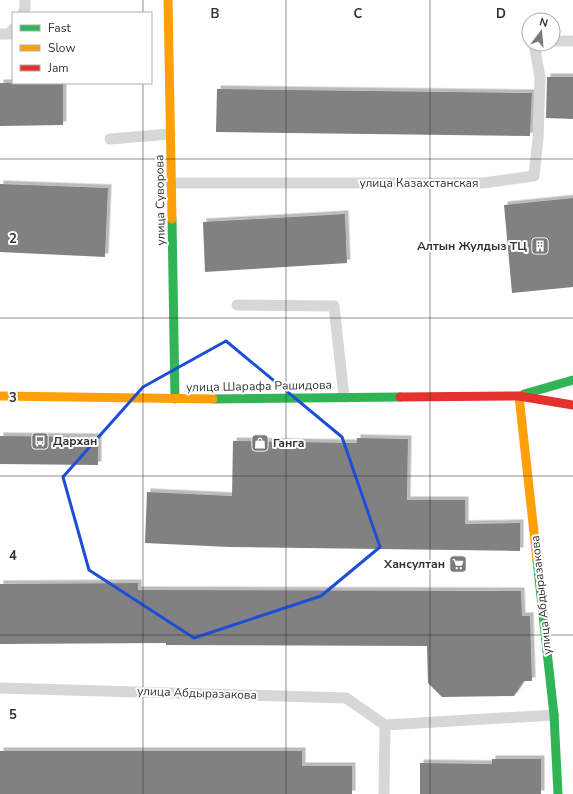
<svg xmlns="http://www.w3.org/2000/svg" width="573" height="794" font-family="'Nunito Sans',sans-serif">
  <defs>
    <filter id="shadow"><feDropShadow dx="3.5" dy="-3.5" stdDeviation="0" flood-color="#0004"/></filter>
  </defs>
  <rect width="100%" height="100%" fill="#fff"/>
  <path fill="#818181" filter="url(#shadow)" d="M 547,77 L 573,77 L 573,119 L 546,118 Z
    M 0,83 L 63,83 L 63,125 L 0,126 Z
    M 217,89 L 532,93 L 530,136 L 216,132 Z
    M 0,184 L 108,188 L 105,257 L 0,252 Z
    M 573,198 L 573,287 L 512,293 L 504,205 Z
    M 345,214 L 347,263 L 205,272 L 203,222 Z
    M 0,436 L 98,437 L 98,465 L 0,464 Z
    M 357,438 L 408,439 L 407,500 L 465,500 L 465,524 L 520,523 L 520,551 L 229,547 L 145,543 L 147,492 L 232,496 L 233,441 L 357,443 Z
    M 138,583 L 138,590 L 521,591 L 522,616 L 530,616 L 532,681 L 524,681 L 514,696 L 442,697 L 428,683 L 427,646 L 166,645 L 166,643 L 0,644 L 0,584 Z
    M 0,751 L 302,751 L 302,766 L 352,766 L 352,794 L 0,794 Z
    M 492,759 L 541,759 L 541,794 L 420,794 L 420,763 L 492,764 Z"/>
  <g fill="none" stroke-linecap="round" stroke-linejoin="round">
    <path stroke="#d7d7d7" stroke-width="11" d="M 23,13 L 25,8 L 25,0
      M 0,34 L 10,34 L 13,29
      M 553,41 L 573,41
      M 110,139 L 170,134
      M 171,183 L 483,183 L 534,176 L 538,139 L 540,77 L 534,44
      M 237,305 L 334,306 L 344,397
      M 0,688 L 346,698 L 385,725
      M 385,725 L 554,715
      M 384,794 L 385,725"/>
    <path stroke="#30b455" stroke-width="9" d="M 172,219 L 175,399
      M 524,394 L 573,380
      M 213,399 L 400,397
      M 537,560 L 554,715 L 558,794"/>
    <path stroke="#ff9f0a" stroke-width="9" d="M 168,0 L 172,219
      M 0,396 L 213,399
      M 519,396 L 537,560"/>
    <path stroke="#e5322d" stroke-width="9" d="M 400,397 L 519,396 L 573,405"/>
  </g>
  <path fill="none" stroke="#1d4ed8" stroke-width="3" stroke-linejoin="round" d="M 226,341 L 342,437 L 380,547 L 321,596 L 194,638 L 89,570 L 63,477 L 143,387 Z"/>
  <path fill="none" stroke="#333" stroke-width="1" stroke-opacity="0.55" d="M 143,0 L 143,13M 286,0 L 286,794M 430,0 L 430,794M 143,83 L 143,794M 0,159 L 573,159M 0,318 L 573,318M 0,476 L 573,476M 0,635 L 573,635"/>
  <defs>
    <symbol id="building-square" viewBox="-11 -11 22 22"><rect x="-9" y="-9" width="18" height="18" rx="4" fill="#7a7a7a" stroke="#fff"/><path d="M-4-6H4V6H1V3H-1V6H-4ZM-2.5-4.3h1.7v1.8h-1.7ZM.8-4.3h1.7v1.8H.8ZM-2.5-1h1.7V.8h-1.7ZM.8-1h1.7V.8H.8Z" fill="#fff"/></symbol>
    <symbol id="bus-square" viewBox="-11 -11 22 22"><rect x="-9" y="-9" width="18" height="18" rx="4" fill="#7a7a7a" stroke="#fff"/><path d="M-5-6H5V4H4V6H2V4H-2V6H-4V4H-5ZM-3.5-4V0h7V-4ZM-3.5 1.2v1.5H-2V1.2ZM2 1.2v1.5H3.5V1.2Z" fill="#fff"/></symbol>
    <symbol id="shop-square" viewBox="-11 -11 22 22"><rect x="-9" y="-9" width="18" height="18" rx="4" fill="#7a7a7a" stroke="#fff"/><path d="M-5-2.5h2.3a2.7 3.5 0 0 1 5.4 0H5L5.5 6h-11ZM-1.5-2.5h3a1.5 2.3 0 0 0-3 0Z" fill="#fff"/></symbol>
    <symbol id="supermarket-square" viewBox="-11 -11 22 22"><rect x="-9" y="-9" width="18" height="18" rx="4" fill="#7a7a7a" stroke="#fff"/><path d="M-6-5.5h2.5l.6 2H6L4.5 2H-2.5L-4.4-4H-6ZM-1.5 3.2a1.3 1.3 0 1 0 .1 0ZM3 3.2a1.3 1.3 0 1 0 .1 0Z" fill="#fff"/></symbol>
  </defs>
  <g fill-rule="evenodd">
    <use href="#building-square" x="530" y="236" width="20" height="20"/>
    <use href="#bus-square" x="30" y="431" width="20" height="20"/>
    <use href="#shop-square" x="250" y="433" width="20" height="20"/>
    <use href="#supermarket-square" x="448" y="554" width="20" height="20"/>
  </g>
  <g text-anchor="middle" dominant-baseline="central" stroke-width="4" stroke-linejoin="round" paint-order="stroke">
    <g font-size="12" fill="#333" stroke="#fff">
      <text x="419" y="183">улица Казахстанская</text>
      <text transform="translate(160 200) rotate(-91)">улица Суворова</text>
      <text transform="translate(259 386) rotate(-1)">улица Шарафа Рашидова</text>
      <text transform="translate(541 595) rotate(-96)">улица Абдыразакова</text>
      <text transform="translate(197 693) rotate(2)">улица Абдыразакова</text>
    </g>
    <g font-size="12" font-weight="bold" fill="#333" stroke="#fff" text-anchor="end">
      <text x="527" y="246">Алтын Жулдыз ТЦ</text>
      <text x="53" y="441" text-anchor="start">Дархан</text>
      <text x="273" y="443" text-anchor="start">Ганга</text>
      <text x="445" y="564">Хансултан</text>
    </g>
  </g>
  <g font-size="13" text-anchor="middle" font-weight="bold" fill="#333" stroke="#fff" stroke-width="4" stroke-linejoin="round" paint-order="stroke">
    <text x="215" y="18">B</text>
    <text x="358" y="18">C</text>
    <text x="501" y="18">D</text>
    <text x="13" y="243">2</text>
    <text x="13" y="402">3</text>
    <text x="13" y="560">4</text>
    <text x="13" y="719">5</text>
  </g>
  <rect x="12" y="12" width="140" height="72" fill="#ffffff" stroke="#adadad"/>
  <rect x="20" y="25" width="20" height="6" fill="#30b455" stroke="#adadad"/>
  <text x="48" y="32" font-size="12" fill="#333333">Fast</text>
  <rect x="20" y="45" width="20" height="6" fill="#ff9f0a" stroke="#adadad"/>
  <text x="48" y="52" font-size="12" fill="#333333">Slow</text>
  <rect x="20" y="65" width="20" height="6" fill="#e5322d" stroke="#adadad"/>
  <text x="48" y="72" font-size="12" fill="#333333">Jam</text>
  <g transform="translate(541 32) rotate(16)"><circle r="19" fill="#ffffff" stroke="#adadad"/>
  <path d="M0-3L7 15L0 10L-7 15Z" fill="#7a7a7a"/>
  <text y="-6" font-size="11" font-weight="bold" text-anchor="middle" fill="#333333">N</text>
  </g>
</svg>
